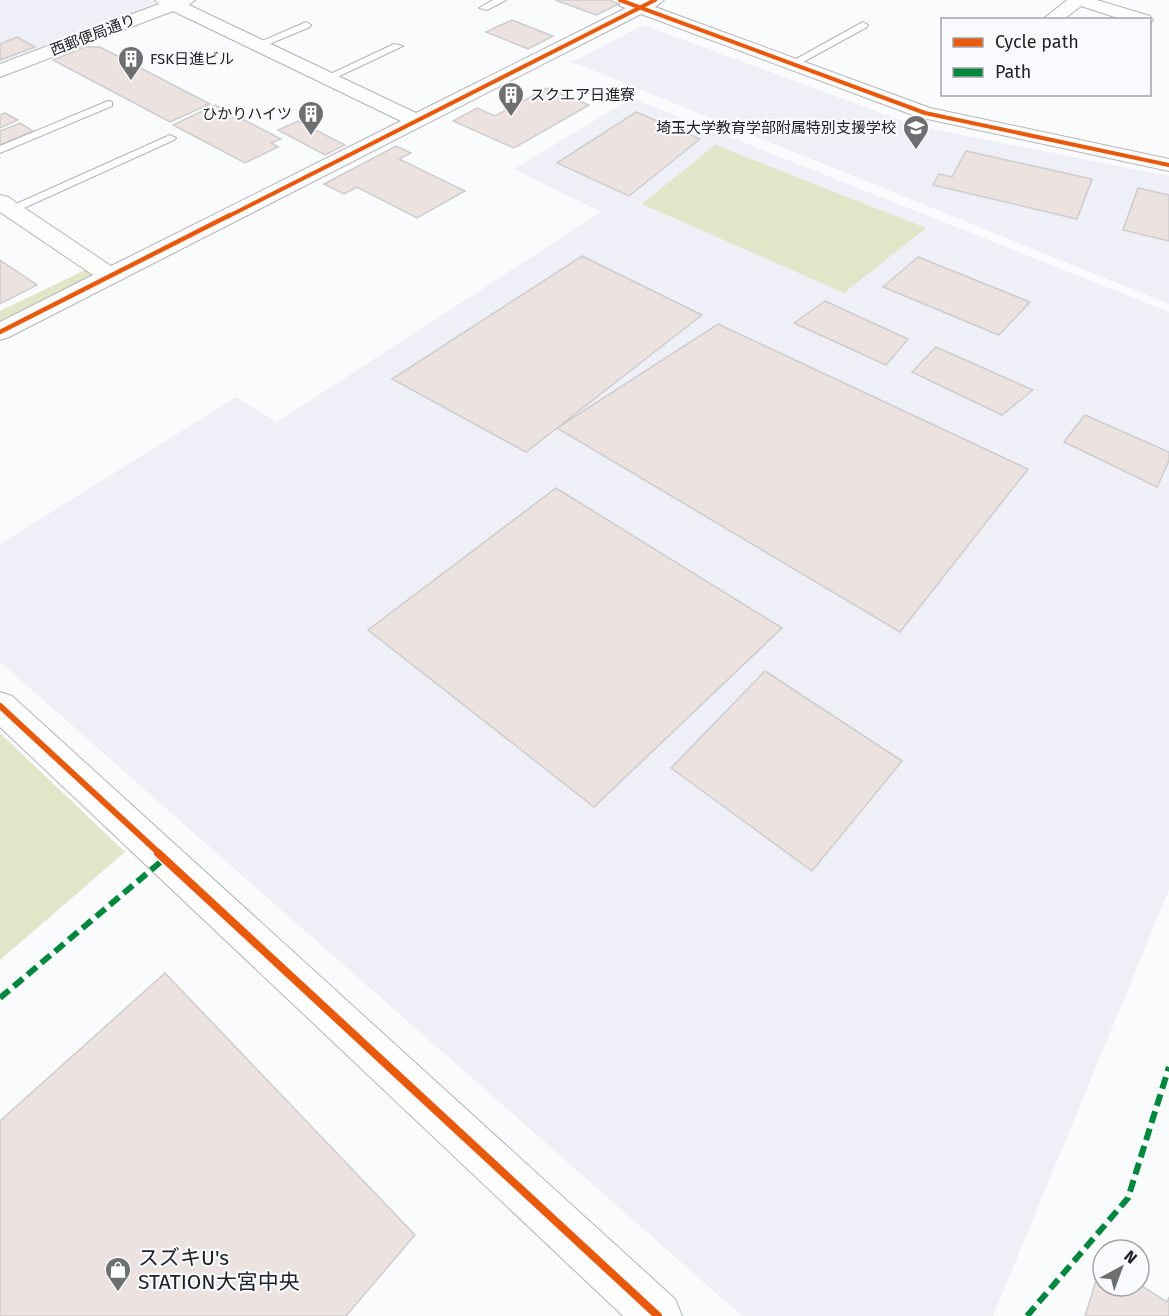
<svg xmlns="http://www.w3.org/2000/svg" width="1169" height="1316" font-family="'Fira Sans','Noto Sans JP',sans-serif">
  <rect width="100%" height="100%" fill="#fafbfd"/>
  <path fill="#eeeff7" d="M 0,0 L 151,0 L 155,2 L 153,6 L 0,64 Z
    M 643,25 L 916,126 L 1169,176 L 1169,304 L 572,62 Z
    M 632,98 L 1169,312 L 1169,890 L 993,1316 L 742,1316 L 0,662 L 0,544 L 236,397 L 277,422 L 601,212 L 514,169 Z"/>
  <path fill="#e0e6c7" d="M 715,145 L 926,228 L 844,293 L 642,204 Z
    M 87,269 L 100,277 L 0,328 L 0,311 Z
    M 0,733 L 125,852 L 0,960 Z"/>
  <path fill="#ece2e0" stroke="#cdcdcd" stroke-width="1.5" d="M 555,0 L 609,0 L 619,4 L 596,15 Z
    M 512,20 L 553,36 L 528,49 L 486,32 Z
    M 17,37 L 35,47 L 0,60 L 0,44 Z
    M 85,47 L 100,47 L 210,104 L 170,122 L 53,60 Z
    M 547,88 L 589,105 L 514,148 L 453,121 L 477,108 L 495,116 Z
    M 215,105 L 281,139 L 271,143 L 278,147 L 245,163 L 173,125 Z
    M 636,112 L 700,139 L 629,196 L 557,163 Z
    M 5,113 L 18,120 L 0,128 L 0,115 Z
    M 298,121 L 345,145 L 325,155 L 278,130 Z
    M 20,123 L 33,131 L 0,145 L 0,131 Z
    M 396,146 L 411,153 L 399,159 L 465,191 L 417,218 L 357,187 L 344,194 L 324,184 Z
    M 966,151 L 1092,179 L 1077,219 L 933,185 L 939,174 L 952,177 Z
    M 1138,188 L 1169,195 L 1169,241 L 1123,230 Z
    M 582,256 L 702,315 L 526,452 L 392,379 Z
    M 918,257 L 1030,302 L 999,335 L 883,287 Z
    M 0,260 L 37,285 L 0,304 Z
    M 825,301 L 908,339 L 886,365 L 794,323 Z
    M 718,324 L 1028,469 L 900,632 L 557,428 Z
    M 936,347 L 1033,390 L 1002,415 L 912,372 Z
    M 1085,415 L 1169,452 L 1169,461 L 1157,487 L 1064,442 Z
    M 556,488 L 782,628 L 594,807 L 368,630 Z
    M 765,671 L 902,761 L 812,871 L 671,768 Z
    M 165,973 L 415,1235 L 346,1316 L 0,1316 L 0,1121 Z
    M 1102,1261 L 1103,1286 L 1139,1286 L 1139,1284 L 1167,1302 L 1169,1297 L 1169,1316 L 1085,1316 Z"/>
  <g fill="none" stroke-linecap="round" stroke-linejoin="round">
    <defs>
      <path id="lane" d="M 493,0 L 506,0 L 487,10 L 479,8 Z
        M 306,22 L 311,25 L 310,27 L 262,47 L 253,45 Z
        M 863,22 L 868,25 L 867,27 L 796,66 L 787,64 Z
        M 394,44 L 403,46 L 331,80 L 323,80 L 322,78 Z
        M 108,101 L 112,102 L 112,106 L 0,153 L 0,146 Z
        M 170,135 L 176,138 L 174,140 L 15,212 L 7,212 L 5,209 Z"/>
      <path id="street" d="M 155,0 L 195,0 L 189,5 L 416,113 L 626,8 L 620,6 L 619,0 L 664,0 L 655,7 L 930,108 L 1169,159 L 1169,171 L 918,117 L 641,14 L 9,337 L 0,340 L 0,322 L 93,275 L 0,212 L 0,195 L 8,197 L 111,266 L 401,121 L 173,11 L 0,77 L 0,64 L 159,4 Z
        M 1067,0 L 1097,0 L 1150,16 L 1153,20 L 1150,24 L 1150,20 L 1124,20 L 1081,6 L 1063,20 L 1042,20 Z"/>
      <path id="secondary" d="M 0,692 L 12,696 L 675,1299 L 682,1316 L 623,1316 L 0,727 Z"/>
    </defs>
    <use href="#lane" stroke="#b4b4b6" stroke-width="2"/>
    <use href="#street" stroke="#b4b4b6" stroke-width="2"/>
    <use href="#secondary" stroke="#b4b4b6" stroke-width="2"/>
    <use href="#lane" fill="#fefeff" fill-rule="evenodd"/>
    <use href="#street" fill="#fefeff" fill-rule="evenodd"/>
    <use href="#secondary" fill="#fefeff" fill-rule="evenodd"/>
    <path stroke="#00873e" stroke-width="6" stroke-dasharray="12 6" stroke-linecap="butt" d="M 0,998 L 164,859
      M 1027,1316 L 1128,1198 L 1169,1067"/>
    <defs>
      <path id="cycleway-far3" d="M 620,0 L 925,113 L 1169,165
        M 227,217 L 655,0"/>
      <path id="cycleway-far2" d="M 0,332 L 230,215"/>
      <path id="cycleway-far1" d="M 0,706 L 160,854"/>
      <path id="cycleway" d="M 158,853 L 658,1316"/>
    </defs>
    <use href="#cycleway-far3" stroke="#f9fafe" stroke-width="6"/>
    <use href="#cycleway-far2" stroke="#f9fafe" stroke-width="8"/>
    <use href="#cycleway-far1" stroke="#f9fafe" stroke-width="10"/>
    <use href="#cycleway" stroke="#f9fafe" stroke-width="11"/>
    <use href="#cycleway-far3" stroke="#e8590c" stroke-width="4"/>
    <use href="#cycleway-far2" stroke="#e8590c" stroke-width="4.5"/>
    <use href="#cycleway-far1" stroke="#e8590c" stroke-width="6"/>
    <use href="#cycleway" stroke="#e8590c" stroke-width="8"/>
  </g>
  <defs>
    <symbol id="building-pin" viewBox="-11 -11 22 30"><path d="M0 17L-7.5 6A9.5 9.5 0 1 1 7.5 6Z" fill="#6e6f71" stroke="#f9fafe"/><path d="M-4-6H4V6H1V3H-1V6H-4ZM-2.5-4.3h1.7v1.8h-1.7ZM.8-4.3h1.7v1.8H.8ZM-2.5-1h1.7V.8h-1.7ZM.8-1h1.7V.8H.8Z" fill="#fff"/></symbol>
    <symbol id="school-pin" viewBox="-11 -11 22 30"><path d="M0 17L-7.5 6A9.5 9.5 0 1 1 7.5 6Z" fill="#6e6f71" stroke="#f9fafe"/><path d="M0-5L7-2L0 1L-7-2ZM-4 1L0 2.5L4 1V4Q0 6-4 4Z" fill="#fff"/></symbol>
    <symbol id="shop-pin" viewBox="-11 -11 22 30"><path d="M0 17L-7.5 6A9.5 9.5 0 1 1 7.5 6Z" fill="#6e6f71" stroke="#f9fafe"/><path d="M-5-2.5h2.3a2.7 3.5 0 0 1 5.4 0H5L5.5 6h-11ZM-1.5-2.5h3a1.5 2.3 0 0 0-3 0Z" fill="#fff"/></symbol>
  </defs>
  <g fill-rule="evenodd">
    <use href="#building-pin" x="116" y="44" width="30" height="40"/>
    <use href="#building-pin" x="496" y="80" width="30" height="40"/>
    <use href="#building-pin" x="296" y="99" width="30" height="40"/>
    <use href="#school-pin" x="901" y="113" width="30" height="40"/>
    <use href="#shop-pin" x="103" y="1255" width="30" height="40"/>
  </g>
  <g text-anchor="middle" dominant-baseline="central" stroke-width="4.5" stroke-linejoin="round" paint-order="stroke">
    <g font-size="15" fill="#232325" stroke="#f9fafe">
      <text transform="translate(93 35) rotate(-21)">西郵便局通り</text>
    </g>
    <g font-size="15" fill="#232325" stroke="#f9fafe" text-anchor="start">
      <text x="150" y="59">FSK日進ビル</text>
      <text x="530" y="95">スクエア日進寮</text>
      <text x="292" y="114" text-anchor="end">ひかりハイツ</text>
      <text x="896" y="128" text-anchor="end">埼玉大学教育学部附属特別支援学校</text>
    </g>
    <g font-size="21" fill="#232325" stroke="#f9fafe" text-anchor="start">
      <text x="138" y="1258">スズキU's<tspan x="138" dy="24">STATION大宮中央</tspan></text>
    </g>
  </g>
  <rect x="941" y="18" width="210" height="78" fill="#f9fafe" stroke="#a3a4a7" stroke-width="1.5"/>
  <rect x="953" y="38" width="30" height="9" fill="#e8590c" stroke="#a3a4a7" stroke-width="1.5"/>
  <text x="995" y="48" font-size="18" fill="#232325">Cycle path</text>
  <rect x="953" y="68" width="30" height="9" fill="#00873e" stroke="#a3a4a7" stroke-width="1.5"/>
  <text x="995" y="78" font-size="18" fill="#232325">Path</text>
  <g transform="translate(1121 1268) rotate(41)"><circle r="28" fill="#f9fafe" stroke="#a3a4a7" stroke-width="1.5"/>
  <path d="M0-4.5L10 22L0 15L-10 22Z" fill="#6e6f71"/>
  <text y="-9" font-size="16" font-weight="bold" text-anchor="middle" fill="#232325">N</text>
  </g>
</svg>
